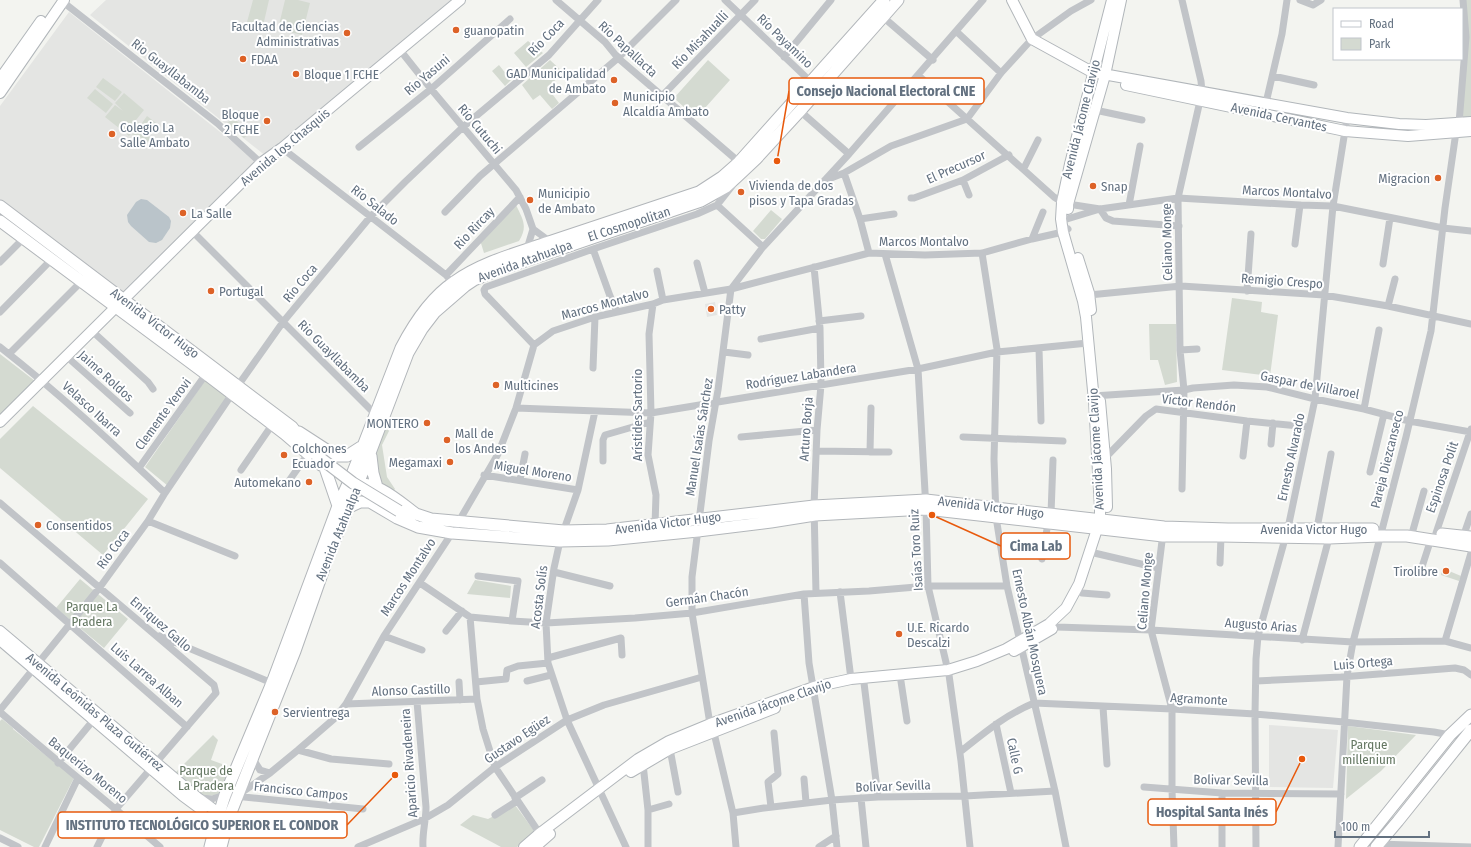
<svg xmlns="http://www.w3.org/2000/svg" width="1471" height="847" font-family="'Fira Sans Condensed',sans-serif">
  <rect width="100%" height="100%" fill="#f3f4f0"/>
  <path fill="#e4e5e3" d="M 106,0 L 451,0 L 267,157 L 90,15 Z
    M 69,12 L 258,162 L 126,294 L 0,200 L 0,106 Z
    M 715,302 L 717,315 L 707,317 L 705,304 Z
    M 1269,725 L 1338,730 L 1333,788 L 1269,787 Z"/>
  <path fill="#d4dad1" d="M 253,0 L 269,0 L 263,26 L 247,22 Z
    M 285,0 L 298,0 L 310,3 L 302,35 L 278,29 Z
    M 1465,0 L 1471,0 L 1471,120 L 1461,121 Z
    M 528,41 L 543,53 L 526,67 L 514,53 Z
    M 550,60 L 564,73 L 547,87 L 559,103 L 552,109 L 540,95 L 533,100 L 522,85 Z
    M 708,60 L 730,80 L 696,118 L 674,98 Z
    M 499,65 L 511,80 L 505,86 L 492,71 Z
    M 103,78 L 122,92 L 115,101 L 96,87 Z
    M 95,89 L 113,104 L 106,113 L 87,98 Z
    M 124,93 L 144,110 L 136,120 L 139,123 L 129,136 L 105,117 L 115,105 L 123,111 L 115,103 Z
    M 147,116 L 160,126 L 154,133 L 142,123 Z
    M 234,117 L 248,135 L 244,138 L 227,123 Z
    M 138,128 L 151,138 L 145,145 L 132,135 Z
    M 516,205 C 523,220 528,226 519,241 L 484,253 L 480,240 Z
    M 771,210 L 782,219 L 765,239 L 761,239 L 753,231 Z
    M 1232,298 L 1262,302 L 1261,312 L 1278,315 L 1270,376 L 1222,370 Z
    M 1149,324 L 1176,324 L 1177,382 L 1165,385 L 1158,360 L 1150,360 Z
    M 0,354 L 35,381 L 0,417 Z
    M 206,379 L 229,395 L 168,486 L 145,467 Z
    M 33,406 L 148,499 L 103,555 L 0,468 L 0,439 Z
    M 384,423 L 389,431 L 382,445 L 387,477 L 395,489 L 391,494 L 381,483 L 374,460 Z
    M 1442,568 L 1461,576 L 1459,581 L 1441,575 Z
    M 80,579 L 128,619 L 104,648 L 56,608 Z
    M 475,580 L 511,586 L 510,598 L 467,594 Z
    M 2,719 L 13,728 L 13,729 L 74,778 L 39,847 L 34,847 L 0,830 L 0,721 Z
    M 1348,726 L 1416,735 L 1381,771 L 1346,799 Z
    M 213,735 L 218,740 L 211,760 L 233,768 L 227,782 L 218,795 L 203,796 L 173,775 Z
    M 515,805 L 535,832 L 517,847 L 501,847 L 460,825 L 473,815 L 488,819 Z"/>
  <path fill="#bac4ca" d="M 141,199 L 147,200 L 169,217 L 171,221 L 170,228 L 162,240 L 156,243 L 149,242 L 131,226 L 128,222 L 127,215 L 136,202 Z"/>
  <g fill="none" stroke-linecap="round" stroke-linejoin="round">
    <defs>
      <path id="secondary" d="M 1012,0 L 1032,39 L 1092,72 L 1347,118 L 1399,124 L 1426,125 L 1471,122
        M 0,79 L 41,21
        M 1126,85 L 1345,131 L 1408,136 L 1471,131
        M 0,93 L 64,0
        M 1068,209 L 1068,204 L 1105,75 L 1121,0
        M 1078,258 L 1089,293 L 1091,310
        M 1100,401 L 1106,469 L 1107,507
        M 0,422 L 261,163 L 282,148 L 460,0
        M 0,631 L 198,798 L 224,817
        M 0,640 L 183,796 L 202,810
        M 1014,651 L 1052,629
        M 631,772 L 670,749 L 775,708
        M 524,847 L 539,834 L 638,759 L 669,741 L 710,724 L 814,687 L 851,679 L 948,670 L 977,661 L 1006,649 L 1049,624 L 1066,608 L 1079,584 L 1100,520 L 1100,508 L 1094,401 L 1086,317 L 1083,301 L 1063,232 L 1061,219 L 1062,202 L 1070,164 L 1112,0
        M 535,847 L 550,834"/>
      <path id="primary" d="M 0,206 L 276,415 L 292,427 L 306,445
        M 0,221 L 206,374 L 285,434 L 321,465
        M 299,432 L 336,456 L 347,456 L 361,447
        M 371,456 L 373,473 L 377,487
        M 325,468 L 338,506
        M 352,484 C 377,480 398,501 416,514
        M 347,508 L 360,502 L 370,502 L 397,518 L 418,527 L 452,533 L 560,541 L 608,540 L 698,531 L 771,522 L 815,515 L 926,509 L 1163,536 L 1221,536 L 1329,538 L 1380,536 L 1407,536 L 1471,546
        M 406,515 L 416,514 L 431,519 L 564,531 L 607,530 L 814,506 L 926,500 L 1164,527 L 1228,529 L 1373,529
        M 1442,534 L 1471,537
        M 210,847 L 217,820 L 225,795 L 272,683 L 338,506 L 351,477 L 401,348 C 414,323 430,298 454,282 C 482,262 517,253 549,242 C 599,225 649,209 699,192 L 722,177 L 739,162 L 884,0
        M 221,847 L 228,820 L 295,651 L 328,557 L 362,474 L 408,353 L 422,329 L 435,312 L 465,286 L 474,280 L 493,272 L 680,208 L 701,201 L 726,187 L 738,176 L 756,159 L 800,111 L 898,0
        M 1360,847 L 1450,735 L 1471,715
        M 1376,847 L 1398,821 L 1471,730"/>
    </defs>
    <use href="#secondary" stroke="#b1b6ba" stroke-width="12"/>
    <use href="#primary" stroke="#b2b6ba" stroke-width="13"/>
    <path stroke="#c1c4c8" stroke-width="7" d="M 556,0 L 605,42 L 618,58 L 739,162
      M 725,0 L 811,82
      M 1182,0 L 1201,81 L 1202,92 L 1178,198 L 1180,350 L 1184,390 L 1182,489
      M 1300,0 L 1313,5 L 1321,0
      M 63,2 L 217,123 L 261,163
      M 883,17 L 933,60
      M 957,32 L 1001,73
      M 400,50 L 431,89 L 516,190 L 526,209 L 533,229 L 552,243
      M 784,57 L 831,0
      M 918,75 L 1054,197 L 1062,202 L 1068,204 L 1100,209 L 1178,198 L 1300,205 L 1333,206 L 1443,228 L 1471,231
      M 1273,76 L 1314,85
      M 662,96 L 755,0
      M 1265,107 L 1282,34 L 1287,0
      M 1095,110 L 1142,120
      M 800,111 L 849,154
      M 359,147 L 431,89 L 510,19
      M 282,148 L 446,275 L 452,282
      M 1024,168 L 1038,140
      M 844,173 L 860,219 L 869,253
      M 826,180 L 844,173 L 891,146 L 967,119 L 1001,73 L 1032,39 L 1071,11 L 1091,0
      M 963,180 L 969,195
      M 911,198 L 914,198 L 963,180 L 1009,155
      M 717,205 L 763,247
      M 1129,205 L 1140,146
      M 1100,209 L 1106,218 L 1113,221 L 1179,226
      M 445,212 L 480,176 L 618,58 L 676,0
      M 860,219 L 894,214
      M 1061,219 L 1067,219 L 1100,209
      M 192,231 L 375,414
      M 1032,239 L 1043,212
      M 1295,244 L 1300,205
      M 527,249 L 533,229
      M 593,249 L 610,296 L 617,312
      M 982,253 L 997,349 L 994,459 L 996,517 L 1007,586 L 1055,791 L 1066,847
      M 885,254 L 918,369 L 926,509 L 928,586 L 949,675 L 961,761 L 970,847
      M 0,262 L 24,238
      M 697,263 L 705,293
      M 1383,264 L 1390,218
      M 814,267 L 820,328 L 821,385 L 817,430 L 814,506 L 816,593
      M 657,271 L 663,300
      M 446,275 L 520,197
      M 1247,291 L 1251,234
      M 1089,295 L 1181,286 L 1324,295 L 1388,306 L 1471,324
      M 653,304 L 649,334 L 651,413 L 648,455 L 656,495 L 655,525
      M 1388,306 L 1395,279
      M 0,312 L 52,259
      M 819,321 L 861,316
      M 92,331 L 148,382 L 153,389
      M 761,339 L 820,328
      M 534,345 L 485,294 L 484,290 L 486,287 L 593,249 L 697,214 L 717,205 L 732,186
      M 0,347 C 58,392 112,443 165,493
      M 1039,348 L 1041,421
      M 1180,350 L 1197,349
      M 724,352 L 748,355
      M 9,354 L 82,281
      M 66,356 L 130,413
      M 593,368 L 595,317
      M 1093,396 L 1184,390 L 1193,388 L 1234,385 L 1267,387 L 1315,399 L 1364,409 L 1409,421 L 1471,432
      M 516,408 L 651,413 L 918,369 L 997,352 L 1088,343
      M 1364,409 L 1379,330
      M 595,411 L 578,490 L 560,541 L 554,568 L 546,623 L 548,663 L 567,720 L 626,847
      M 741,437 L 817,430
      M 963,437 L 1063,441
      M 1271,444 L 1273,423
      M 816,451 L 889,452
      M 870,452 L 871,408
      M 1243,456 L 1247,421
      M 1105,458 L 1146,416 L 1156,409 L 1247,421 L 1309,427
      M 603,461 L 603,440 L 605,435 L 650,422
      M 139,468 L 206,374
      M 241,470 L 272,425
      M 1370,472 L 1384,414
      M 484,475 L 578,490
      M 520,480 L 525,454
      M 286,485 L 308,454
      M 0,503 L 214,685 L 216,693 L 116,809 L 97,847
      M 1051,514 L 1053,460
      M 148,521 L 235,556
      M 1317,528 L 1331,454
      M 1413,530 L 1424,491
      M 1163,533 L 1151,630 L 1172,709 L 1172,790 L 1174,847
      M 1436,533 L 1471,429
      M 1462,540 L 1471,514
      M 1090,552 L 1158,568
      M 1042,559 L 1048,523
      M 0,563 L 187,727
      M 1220,563 L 1221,536
      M 554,572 L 610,586
      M 1420,573 L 1431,539
      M 478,576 L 518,581 L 512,621
      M 420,583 L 470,617 L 512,621 L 546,623 L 635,618 L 692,613 L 804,594 L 869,591 L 928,586 L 1007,586
      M 840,592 L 851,679
      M 1082,593 L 1107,595
      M 804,594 L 809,663 L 832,800 L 837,847
      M 470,617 L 477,699 L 483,729 L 495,767 L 542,837
      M 1049,624 L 1056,627 L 1151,630 L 1353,642 L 1445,641 L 1471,648
      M 446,631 L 462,611
      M 160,636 L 272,683
      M 384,636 L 422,650
      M 1302,640 L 1329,538
      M 1445,641 L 1471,553
      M 548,658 L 621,638 L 622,655
      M 900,675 L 907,721
      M 527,681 L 551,675
      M 1256,681 L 1341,677 L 1455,668 L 1464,670 L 1471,675
      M 459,682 L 460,700
      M 476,682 L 506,679 L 507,670 L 518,666 L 548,663
      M 864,683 L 878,797
      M 417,702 L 426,807 C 426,821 422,833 423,847
      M 346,704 L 477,699
      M 1103,707 L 1107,764
      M 0,710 L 100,587 L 148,521 L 165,493 L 232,394 L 283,322 L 371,216 L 405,182 L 463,127 L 549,55 L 598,0
      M 0,712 C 53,758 107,801 160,847
      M 996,724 L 1011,793
      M 670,749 L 678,792
      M 298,750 L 331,759 L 389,764
      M 960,752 C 984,733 1005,715 1034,703 L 1172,709 L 1255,714 L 1344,722 L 1434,732 L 1450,735
      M 253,759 L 260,770 L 270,773
      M 58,763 L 96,717
      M 643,764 L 648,810 L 648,847
      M 804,779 L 806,802
      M 1144,787 L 1222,793 L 1341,794
      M 238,795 L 270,773 L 298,750 L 335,718 L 346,704 L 384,636 L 452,533 L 498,454 L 516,408 L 534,345 L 553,331 L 595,317 L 653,304 L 663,300 L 731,289 L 869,253 L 925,255 L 982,253 L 1032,239 L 1063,232 L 1068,229
      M 199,798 L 212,799 L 225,795 L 363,809
      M 515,798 L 542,780
      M 861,798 L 866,847
      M 771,807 L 768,782 L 778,774 L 774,733
      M 648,810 L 669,804
      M 733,813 L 764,808 L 832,800 L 878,797 L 965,796 L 1055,791
      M 495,815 L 517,801
      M 0,838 L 18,847
      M 1378,844 L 1471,847
      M 45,847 L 78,778
      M 358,847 L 424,819 L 448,805 L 495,767 L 567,720 L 604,705 L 702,677
      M 736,847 L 733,813 L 714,733 L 710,724 L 692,613 L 692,577 L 709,441 L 718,390 L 731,289 L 763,247 L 849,154 L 983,0
      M 819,847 L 836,836
      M 1222,847 L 1222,793
      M 1256,847 L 1255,714 L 1256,659 L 1258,636 L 1288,528 L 1315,399 L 1333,206 L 1347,118
      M 1338,847 L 1347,676 L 1353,642 L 1406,437 L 1431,331 L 1445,208 L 1456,132 L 1459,123 L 1466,37 L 1463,0"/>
    <use href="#secondary" stroke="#fff" stroke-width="10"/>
    <use href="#primary" stroke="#fff" stroke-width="11"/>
    <defs>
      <path id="primary-bridge" d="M 315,454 L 353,483 L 399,511"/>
    </defs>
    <use href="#primary-bridge" stroke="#b2b6ba" stroke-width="13" stroke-linecap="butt"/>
    <use href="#primary-bridge" stroke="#fff" stroke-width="11"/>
  </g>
  <g fill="#dd6227" stroke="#fff" stroke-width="1.5">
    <circle cx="456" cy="30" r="4"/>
    <circle cx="347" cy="33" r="4"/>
    <circle cx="243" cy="59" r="4"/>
    <circle cx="296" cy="74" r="4"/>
    <circle cx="614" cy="80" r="4"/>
    <circle cx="615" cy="103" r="4"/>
    <circle cx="267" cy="121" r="4"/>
    <circle cx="112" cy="134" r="4"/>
    <circle cx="1438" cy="178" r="4"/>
    <circle cx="1093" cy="186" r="4"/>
    <circle cx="741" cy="192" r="4"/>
    <circle cx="530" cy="200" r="4"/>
    <circle cx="183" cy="213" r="4"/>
    <circle cx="211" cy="291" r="4"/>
    <circle cx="711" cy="309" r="4"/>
    <circle cx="496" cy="385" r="4"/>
    <circle cx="427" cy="423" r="4"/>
    <circle cx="447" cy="440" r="4"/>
    <circle cx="284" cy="455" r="4"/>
    <circle cx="450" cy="462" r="4"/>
    <circle cx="309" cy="482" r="4"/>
    <circle cx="38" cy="525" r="4"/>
    <circle cx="1446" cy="571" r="4"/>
    <circle cx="899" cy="634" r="4"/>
    <circle cx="275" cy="712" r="4"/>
  </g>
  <g text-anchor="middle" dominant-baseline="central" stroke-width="4" stroke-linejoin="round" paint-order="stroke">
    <g font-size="13" fill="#637180" stroke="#fff" text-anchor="start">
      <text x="339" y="26" text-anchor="end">Facultad de Ciencias<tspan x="339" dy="15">Administrativas</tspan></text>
      <text x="464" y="30">guanopatin</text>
      <text x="251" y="59">FDAA</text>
      <text x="606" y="73" text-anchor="end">GAD Municipalidad<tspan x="606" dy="15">de Ambato</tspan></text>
      <text x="304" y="74">Bloque 1 FCHE</text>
      <text x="623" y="96">Municipio<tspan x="623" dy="15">Alcaldía Ambato</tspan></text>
      <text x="259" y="114" text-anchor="end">Bloque<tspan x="259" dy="15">2 FCHE</tspan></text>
      <text x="120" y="127">Colegio La<tspan x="120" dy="15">Salle Ambato</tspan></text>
      <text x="1430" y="178" text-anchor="end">Migracion</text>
      <text x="749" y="185">Vivienda de dos<tspan x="749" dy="15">pisos y Tapa Gradas</tspan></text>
      <text x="1101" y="186">Snap</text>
      <text x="538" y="193">Municipio<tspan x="538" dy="15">de Ambato</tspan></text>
      <text x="191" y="213">La Salle</text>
      <text x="219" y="291">Portugal</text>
      <text x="719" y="309">Patty</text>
      <text x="504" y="385">Multicines</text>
      <text x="419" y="423" text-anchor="end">MONTERO</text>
      <text x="455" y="433">Mall de<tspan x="455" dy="15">los Andes</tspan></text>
      <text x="292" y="448">Colchones<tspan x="292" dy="15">Ecuador</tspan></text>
      <text x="442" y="462" text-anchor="end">Megamaxi</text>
      <text x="301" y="482" text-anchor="end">Automekano</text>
      <text x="46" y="525">Consentidos</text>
      <text x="1438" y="571" text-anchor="end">Tirolibre</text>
      <text x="907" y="627">U.E. Ricardo<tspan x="907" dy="15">Descalzi</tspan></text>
      <text x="283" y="712">Servientrega</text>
    </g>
    <g font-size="13" fill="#637180" stroke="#fff">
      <text transform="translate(546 37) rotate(-46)">Río Coca</text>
      <text transform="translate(700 40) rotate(-46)">Río Misahualli</text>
      <text transform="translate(785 41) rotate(44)">Río Payamino</text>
      <text transform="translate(628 49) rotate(43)">Río Papallacta</text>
      <text transform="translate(171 71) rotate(38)">Rio Guayllabamba</text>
      <text transform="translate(427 75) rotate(-40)">Río Yasuni</text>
      <text transform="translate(1279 117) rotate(12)">Avenida Cervantes</text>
      <text transform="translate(1081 119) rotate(-76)">Avenida Jácome Clavijo</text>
      <text transform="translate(480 129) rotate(50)">Río Cutuchi</text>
      <text transform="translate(285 147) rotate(-40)">Avenida los Chasquis</text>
      <text transform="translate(956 167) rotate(-24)">El Precursor</text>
      <text transform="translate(1287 192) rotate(3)">Marcos Montalvo</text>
      <text transform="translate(375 205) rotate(38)">Río Salado</text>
      <text transform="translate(629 224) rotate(-18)">El Cosmopolitan</text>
      <text transform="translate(474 228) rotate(-47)">Rio Rircay</text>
      <text x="924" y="241">Marcos Montalvo</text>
      <text transform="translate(1167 242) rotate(-91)">Celiano Monge</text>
      <text transform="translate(525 261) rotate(-20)">Avenida Atahualpa</text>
      <text transform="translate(1282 281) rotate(4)">Remigio Crespo</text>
      <text transform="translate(300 283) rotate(-50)">Río Coca</text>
      <text transform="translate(605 304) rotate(-15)">Marcos Montalvo</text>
      <text transform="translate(155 323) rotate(37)">Avenida Victor Hugo</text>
      <text transform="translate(334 356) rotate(45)">Rio Guayllabamba</text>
      <text transform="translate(106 376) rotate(42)">Jaime Roldos</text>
      <text transform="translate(801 376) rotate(-9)">Rodríguez Labandera</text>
      <text transform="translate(1310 385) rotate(11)">Gaspar de Villaroel</text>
      <text transform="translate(1199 403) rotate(7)">Víctor Rendón</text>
      <text transform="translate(92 409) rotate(42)">Velasco Ibarra</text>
      <text transform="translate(163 414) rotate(-54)">Clemente Yerovi</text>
      <text transform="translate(637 415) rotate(-90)">Arístides Sartorio</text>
      <text transform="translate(806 429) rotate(-86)">Arturo Borja</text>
      <text transform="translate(699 437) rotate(-81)">Manuel Isaías Sánchez</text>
      <text transform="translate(1096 449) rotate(-93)">Avenida Jácome Clavijo</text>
      <text transform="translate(1291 457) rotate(-78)">Ernesto Alvarado</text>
      <text transform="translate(1387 459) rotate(-76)">Pareja Diezcanseco</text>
      <text transform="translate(533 471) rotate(9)">Miguel Moreno</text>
      <text transform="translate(1442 477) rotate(-71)">Espinosa Polit</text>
      <text transform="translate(991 507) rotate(7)">Avenida Victor Hugo</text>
      <text transform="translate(668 523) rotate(-7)">Avenida Victor Hugo</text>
      <text x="1314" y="529">Avenida Victor Hugo</text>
      <text transform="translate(338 534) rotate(-68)">Avenida Atahualpa</text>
      <text transform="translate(113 549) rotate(-54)">Río Coca</text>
      <text transform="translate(916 550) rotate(-93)">Isaías Toro Ruiz</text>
      <text transform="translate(408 577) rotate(-57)">Marcos Montalvo</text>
      <text transform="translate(1145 591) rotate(-85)">Celiano Monge</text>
      <text transform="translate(539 597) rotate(-83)">Acosta Solís</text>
      <text transform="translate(707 597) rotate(-8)">Germán Chacón</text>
      <text transform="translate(161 624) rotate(41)">Enriquez Gallo</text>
      <text transform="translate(1261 625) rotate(4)">Augusto Arias</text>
      <text transform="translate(1030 632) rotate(78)">Ernesto Albán Mosquera</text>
      <text transform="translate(1363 663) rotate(-5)">Luis Ortega</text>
      <text transform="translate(147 675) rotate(41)">Luis Larrea Alban</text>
      <text transform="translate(411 690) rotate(-2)">Alonso Castillo</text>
      <text transform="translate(1199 699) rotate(3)">Agramonte</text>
      <text transform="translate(773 703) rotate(-19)">Avenida Jácome Clavijo</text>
      <text transform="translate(95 712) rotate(40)">Avenida Leónidas Plaza Gutiérrez</text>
      <text transform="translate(517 739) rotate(-34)">Gustavo Egüez</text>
      <text transform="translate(1015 756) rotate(78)">Calle G</text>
      <text transform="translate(409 763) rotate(-94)">Aparicio Rivadeneira</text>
      <text transform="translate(88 770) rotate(39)">Baquerizo Moreno</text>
      <text transform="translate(1231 780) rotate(1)">Bolivar Sevilla</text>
      <text transform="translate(893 786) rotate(-2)">Bolívar Sevilla</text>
      <text transform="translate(301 791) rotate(6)">Francisco Campos</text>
    </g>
    <g font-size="13" fill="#647762" stroke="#fff">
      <text x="92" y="606">Parque La<tspan x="92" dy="15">Pradera</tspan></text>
      <text x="1369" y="744">Parque<tspan x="1369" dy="15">millenium</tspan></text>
      <text x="206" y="770">Parque de<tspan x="206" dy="15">La Pradera</tspan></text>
    </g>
  </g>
  <path fill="none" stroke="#e8590c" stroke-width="1.5" d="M777 161L789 91M932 515L1001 546M1302 759L1276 812M395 775L347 825"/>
  <g fill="#e8590c" stroke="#fff" stroke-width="1.5">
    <circle cx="777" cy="161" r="4"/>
    <circle cx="932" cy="515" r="4"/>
    <circle cx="1302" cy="759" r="4"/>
    <circle cx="395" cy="775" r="4"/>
  </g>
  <g fill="#fff" stroke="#e8590c" stroke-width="1.5">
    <rect x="789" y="78" width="195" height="26" rx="4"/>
    <rect x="1001" y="533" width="69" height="26" rx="4"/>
    <rect x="1148" y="799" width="128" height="26" rx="4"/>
    <rect x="58" y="812" width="289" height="26" rx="4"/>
  </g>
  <g font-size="14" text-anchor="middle" font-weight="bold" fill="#637180">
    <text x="886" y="96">Consejo Nacional Electoral CNE</text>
    <text x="1036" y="551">Cima Lab</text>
    <text x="1212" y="817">Hospital Santa Inés</text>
    <text x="202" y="830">INSTITUTO TECNOLÓGICO SUPERIOR EL CONDOR</text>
  </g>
  <rect x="1333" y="8" width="130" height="52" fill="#ffffff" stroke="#c1c6cc"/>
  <rect x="1341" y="21" width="20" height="6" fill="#ffffff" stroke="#c1c6cc"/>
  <text x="1369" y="28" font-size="12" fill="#637180">Road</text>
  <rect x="1341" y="38" width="20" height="12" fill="#d4dad1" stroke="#c1c6cc"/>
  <text x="1369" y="48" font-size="12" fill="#637180">Park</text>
  <path d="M1335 831v6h94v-6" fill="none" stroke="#637180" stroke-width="2"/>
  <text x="1341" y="831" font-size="12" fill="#637180" stroke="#ffffff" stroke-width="3" paint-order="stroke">100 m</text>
</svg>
